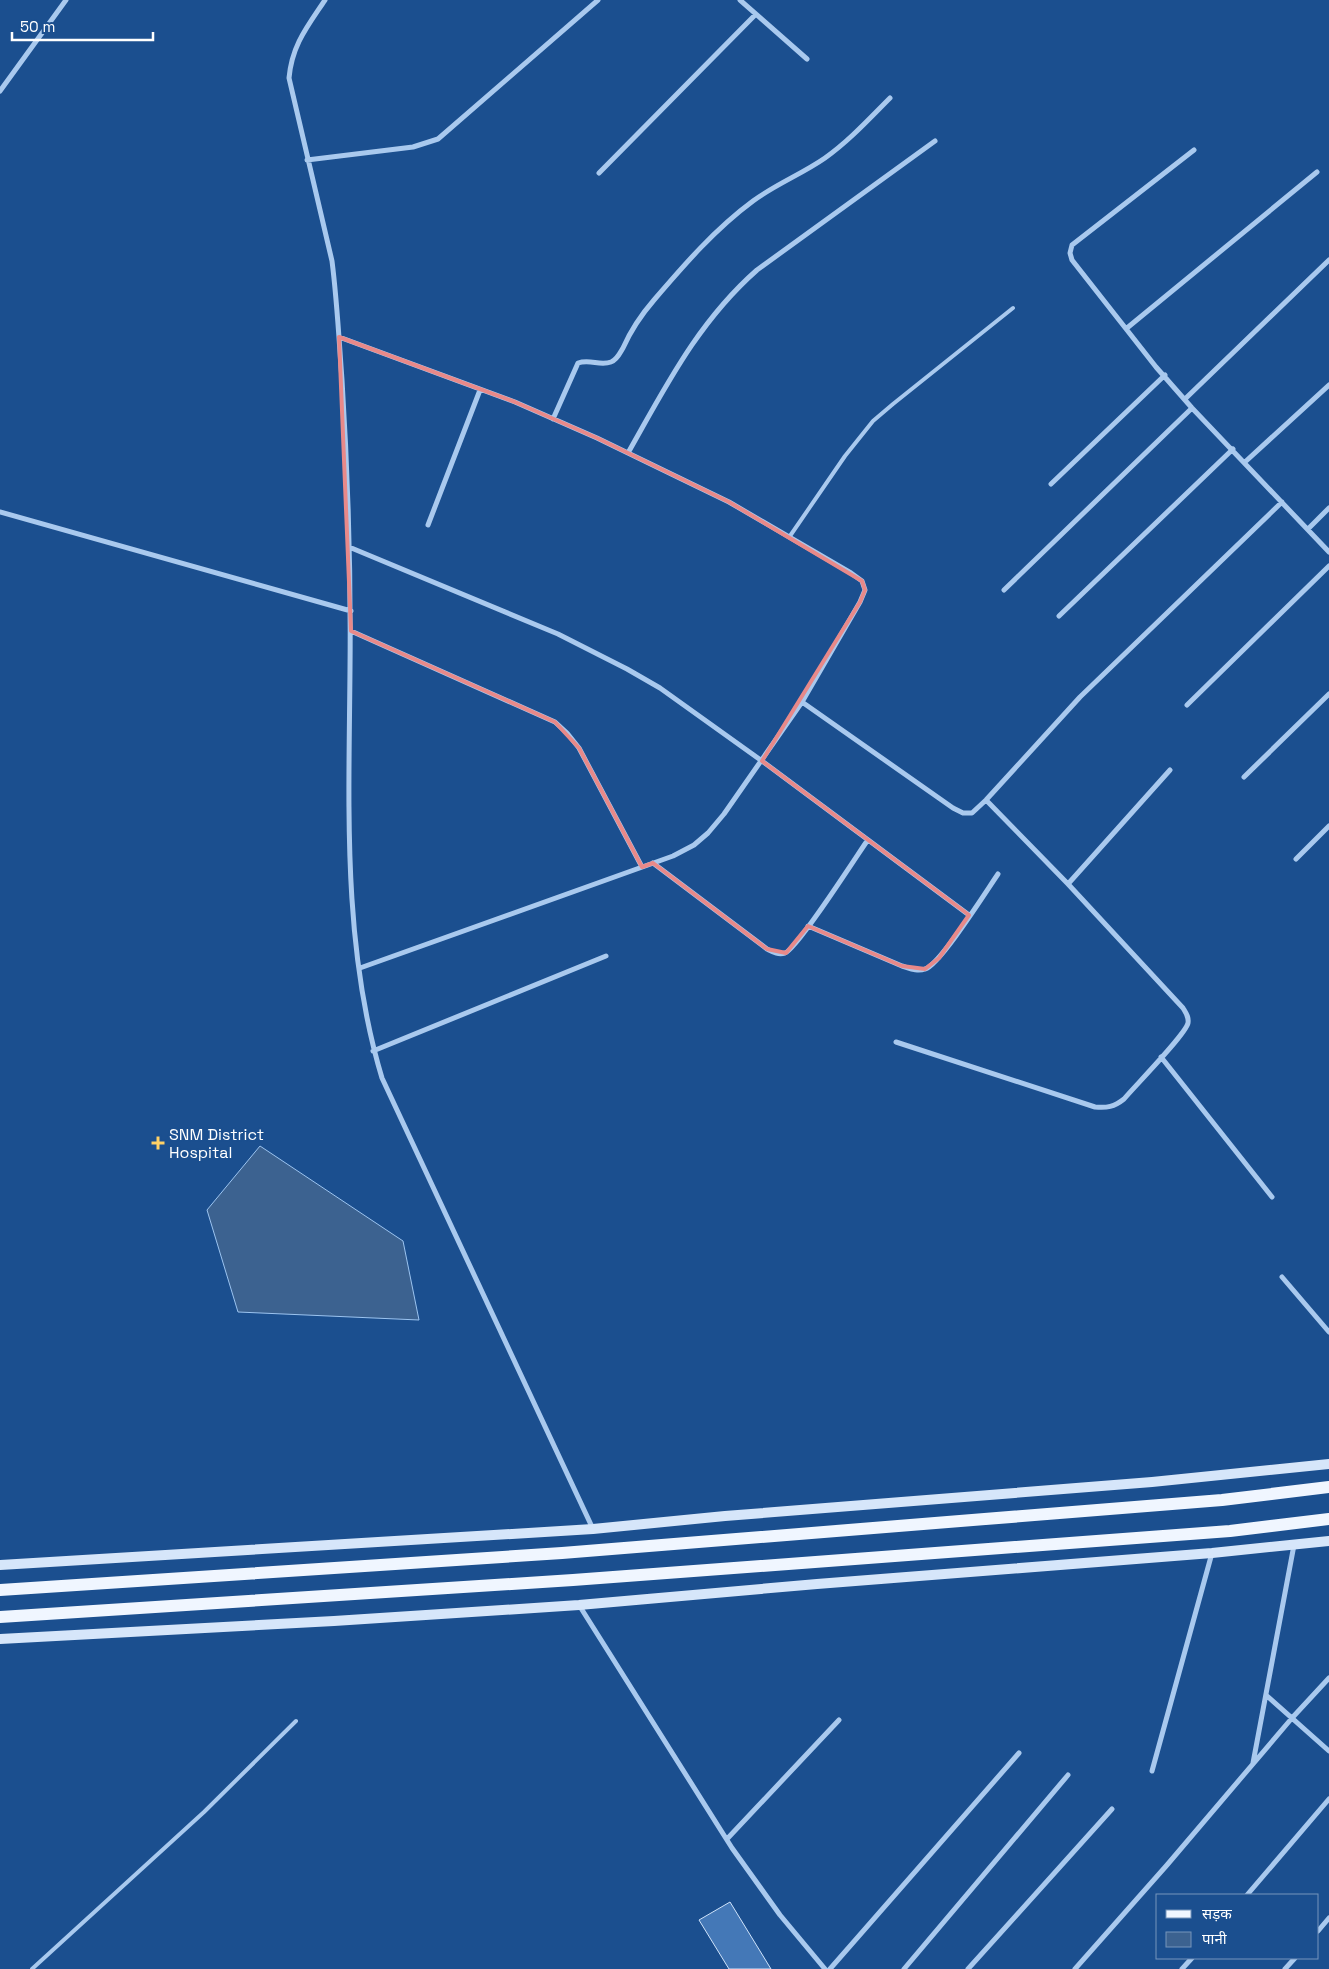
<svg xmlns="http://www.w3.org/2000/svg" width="1329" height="1969" font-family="'Space Grotesk','Noto Sans Devanagari',sans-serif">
  <rect width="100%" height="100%" fill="#1b4f8f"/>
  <path fill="#3c6290" stroke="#9cc4f0" d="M 260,1146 L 403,1241 L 419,1320 L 238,1312 L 207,1210 Z"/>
  <path fill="#4478b7" stroke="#cfe3fa" d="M 730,1902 L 771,1969 L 729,1969 L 699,1920 Z"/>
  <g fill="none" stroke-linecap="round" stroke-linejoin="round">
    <path stroke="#a9c9ee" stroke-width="4" d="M 790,536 L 845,456 L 873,421 L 893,404 L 1013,308
      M 32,1969 L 204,1812 L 296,1721"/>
    <path stroke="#a9c9ee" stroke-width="5" d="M 325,0 C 307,27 292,45 289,78 L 332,261 C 337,300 339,340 342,380 C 348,476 351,572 350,669 C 349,805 342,946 382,1078 L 593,1529
      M 740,0 L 807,59
      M 0,91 L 66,0
      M 1194,150 L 1072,245 L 1070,253 L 1072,260 L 1156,367 L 1192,408 L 1329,552
      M 307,160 L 413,147 L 438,139 L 598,0
      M 599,173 L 756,14
      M 1127,328 L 1317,172
      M 339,337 L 515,402 L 597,438 L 729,502 L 851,573 L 862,581 L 865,590 L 860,602 L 802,702 L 724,814 L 708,833 L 694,845 L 673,856 L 360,968
      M 1185,399 L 1329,260
      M 553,419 L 578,363 C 590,359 600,366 611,362 C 617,360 620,353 623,348 C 631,330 641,315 654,300 C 684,265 715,229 753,201 C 776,184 802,174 825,158 C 849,141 869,119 890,98
      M 628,453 C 666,386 698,322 757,270 L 935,141
      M 1245,462 L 1329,385
      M 1051,484 L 1165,375
      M 0,512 L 351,611
      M 428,525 L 480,390
      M 1308,529 L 1329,508
      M 349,547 L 558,634 L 627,669 L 660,688 L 762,761 L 969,915
      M 1004,590 L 1192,408
      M 1059,616 L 1233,449
      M 351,631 L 555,722 L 567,733 L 579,748 L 642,867
      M 802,702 L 953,808 L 963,813 L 972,813 L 986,800 L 1080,697 L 1282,502
      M 1187,705 L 1329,566
      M 1244,777 L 1329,694
      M 1296,859 L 1329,826
      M 653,863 L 767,949 C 773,952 778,955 785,953 C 797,949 856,857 867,841
      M 1068,884 L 1170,770
      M 808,926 L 902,966 C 909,968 917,972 925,969 C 940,965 987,890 998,874
      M 896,1042 L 1095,1107 C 1107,1108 1114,1107 1124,1099 C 1134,1087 1186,1034 1188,1023 C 1189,1017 1186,1013 1183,1008 L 1068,884 L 986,800
      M 373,1051 L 606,956
      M 1161,1057 L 1272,1197
      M 1282,1277 L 1329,1332
      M 579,1605 L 732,1848 L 780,1915 L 825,1969
      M 1266,1695 L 1329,1751
      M 1253,1763 L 1294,1545
      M 1152,1771 L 1212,1553
      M 727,1839 L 839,1720
      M 1247,1895 L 1329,1799
      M 1318,1931 L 1329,1918
      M 830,1969 L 1019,1753
      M 904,1969 L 1068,1775
      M 968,1969 L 1112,1809
      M 1075,1969 L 1167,1865 L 1292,1718 L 1329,1678
      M 1182,1969 L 1192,1958
      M 1285,1969 L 1295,1958"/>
    <path stroke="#d6e6fa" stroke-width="10" d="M 0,1565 L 593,1529 L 725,1516 L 1152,1482 L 1329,1464
      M 0,1639 L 334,1621 L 579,1605 L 817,1584 L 1212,1553 L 1329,1541"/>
    <path stroke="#f0f6ff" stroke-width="12" d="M 0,1590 L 562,1553 L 1222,1500 L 1329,1487
      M 0,1617 L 573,1580 L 1230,1531 L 1329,1519"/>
  </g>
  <path fill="none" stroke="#e88989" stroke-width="4" stroke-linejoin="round" d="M 339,337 L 515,402 L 597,438 L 729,502 L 862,581 L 865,590 L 860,602 L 762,761 L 969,915 L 939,958 L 925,969 L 902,966 L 808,926 L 786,953 L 767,949 L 653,863 L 642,867 L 579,748 L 555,722 L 351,631 Z"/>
  <path fill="#ffd166" stroke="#1b4f8f" stroke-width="2" d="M155.5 1135.5h5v5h5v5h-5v5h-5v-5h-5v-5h5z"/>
  <g text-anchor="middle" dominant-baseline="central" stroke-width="4" stroke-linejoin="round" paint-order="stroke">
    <g font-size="16" fill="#fff" stroke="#1b4f8f" text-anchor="start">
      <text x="169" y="1134">SNM District<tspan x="169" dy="18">Hospital</tspan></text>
    </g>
  </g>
  <rect x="1156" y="1894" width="162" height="65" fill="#1b4f8f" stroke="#7695bc"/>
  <rect x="1166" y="1910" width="25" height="8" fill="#f0f6ff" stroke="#7695bc"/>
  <text x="1202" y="1919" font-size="15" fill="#ffffff">सड़क</text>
  <rect x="1166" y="1932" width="25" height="15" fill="#3c6290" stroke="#7695bc"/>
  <text x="1202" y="1944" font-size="15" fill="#ffffff">पानी</text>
  <path d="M12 32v8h141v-8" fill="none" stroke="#ffffff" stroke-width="2.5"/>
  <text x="20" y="32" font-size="15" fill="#ffffff" stroke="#1b4f8f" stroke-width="4" paint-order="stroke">50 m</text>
</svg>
